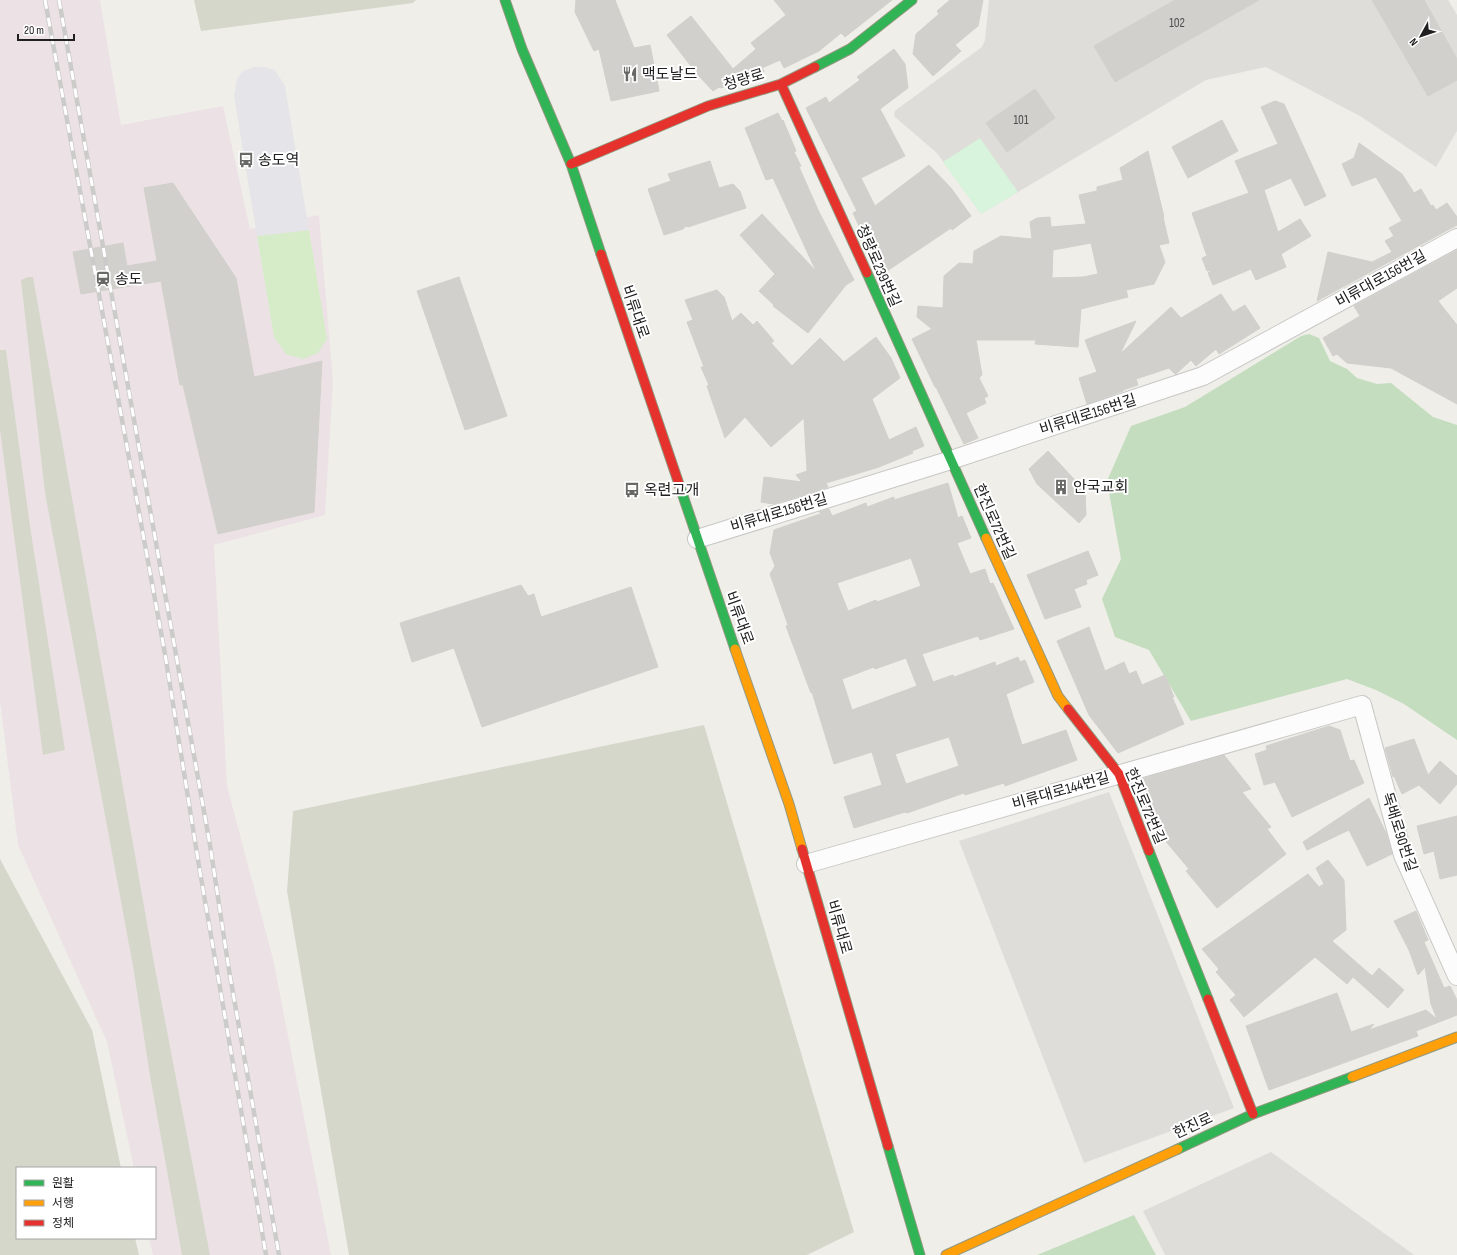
<svg xmlns="http://www.w3.org/2000/svg" width="1457" height="1255" font-family="'Sofia Sans Condensed','Noto Sans KR',sans-serif">
  <rect width="100%" height="100%" fill="#efeee9"/>
  <path fill="#deddda" d="M 989,0 L 1448,0 L 1457,15 L 1457,131 L 1436,167 L 1360,116 L 1266,67 L 1206,80 L 981,214 L 937,153 L 895,117 L 894,113 L 896,110 L 982,47 L 985,40 Z
    M 1109,792 L 1234,1108 L 1084,1163 L 959,841 Z
    M 1271,1152 L 1413,1254 L 1414,1255 L 1165,1255 L 1143,1211 Z"/>
  <path fill="#ece2e6" d="M 0,0 L 100,0 L 121,125 L 223,106 L 250,229 L 319,215 L 333,381 L 325,515 L 214,545 L 227,786 L 273,959 L 331,1255 L 153,1255 L 149,1238 L 155,1238 L 155,1168 L 134,1168 L 107,1042 L 18,845 L 0,701 Z"/>
  <path fill="#d6d7cb" d="M 194,0 L 416,0 L 413,3 L 201,31 Z
    M 28,277 L 33,277 L 154,963 L 210,1255 L 182,1255 L 150,1076 L 133,966 L 45,493 L 21,280 Z
    M 0,350 L 6,350 L 30,526 L 65,750 L 43,755 L 0,430 Z
    M 704,725 L 854,1232 L 807,1255 L 349,1255 L 287,891 L 293,811 Z
    M 0,859 L 92,1030 L 121,1168 L 17,1168 L 17,1238 L 135,1238 L 139,1255 L 0,1255 Z"/>
  <path fill="#d6ecc9" d="M 309,230 L 327,339 L 318,353 L 303,359 L 286,354 L 274,337 L 257,236 Z"/>
  <path fill="#c5ddbf" d="M 1309,334 L 1319,338 L 1330,361 L 1347,369 L 1357,378 L 1377,384 L 1391,383 L 1433,417 L 1457,425 L 1457,740 L 1404,704 L 1376,690 L 1347,679 L 1191,721 L 1149,650 L 1115,637 L 1102,599 L 1121,559 L 1107,481 L 1131,426 L 1185,407 L 1301,336 Z
    M 1134,1215 L 1156,1255 L 1037,1255 Z"/>
  <path fill="#d8f4dc" d="M 980,138 L 1018,192 L 981,214 L 943,162 Z"/>
  <path fill="#e5e4e8" d="M 254,67 L 265,67 L 275,70 L 285,86 L 309,230 L 257,236 L 234,96 L 237,79 L 243,71 Z"/>
  <path fill="#d1d0cc" stroke="#d2d0ca" fill-rule="evenodd" d="M 576,0 L 615,0 L 634,48 L 650,45 L 659,91 L 611,101 L 599,49 L 594,51 L 575,12 Z
    M 774,0 L 892,0 L 845,37 L 841,33 L 819,51 L 784,68 L 780,60 L 762,68 L 764,72 L 740,83 L 720,88 L 719,87 L 713,91 L 697,74 L 667,35 L 691,16 L 733,69 L 756,49 L 751,43 L 786,15 Z
    M 950,0 L 983,0 L 978,26 L 955,45 L 961,51 L 933,76 L 913,54 L 916,34 L 939,14 L 937,11 Z
    M 1175,0 L 1259,0 L 1115,82 L 1094,46 Z
    M 1372,0 L 1424,0 L 1457,59 L 1457,80 L 1428,96 Z
    M 894,49 L 905,64 L 908,88 L 880,109 L 905,156 L 861,178 L 875,206 L 929,165 L 951,188 L 971,216 L 952,230 L 951,228 L 887,271 L 882,271 L 878,268 L 867,243 L 869,241 L 860,228 L 853,213 L 857,211 L 806,108 L 826,97 L 829,103 L 860,80 L 857,77 Z
    M 1035,89 L 1055,118 L 1007,152 L 986,123 Z
    M 1275,101 L 1284,104 L 1326,196 L 1305,206 L 1291,178 L 1264,190 L 1278,232 L 1300,219 L 1311,236 L 1281,254 L 1286,267 L 1256,280 L 1251,269 L 1213,285 L 1208,273 L 1212,270 L 1207,271 L 1202,258 L 1207,256 L 1192,213 L 1249,193 L 1235,161 L 1278,144 L 1261,107 Z
    M 778,113 L 782,121 L 783,120 L 796,151 L 794,152 L 801,166 L 799,167 L 819,212 L 854,280 L 846,285 L 808,333 L 773,306 L 774,305 L 759,291 L 775,274 L 740,235 L 762,214 L 816,271 L 773,178 L 766,180 L 745,128 Z
    M 1222,120 L 1238,151 L 1188,178 L 1172,147 Z
    M 1359,143 L 1402,174 L 1414,193 L 1421,189 L 1431,206 L 1433,205 L 1436,210 L 1447,203 L 1457,217 L 1457,225 L 1317,301 L 1328,252 L 1372,262 L 1392,252 L 1385,241 L 1394,236 L 1389,228 L 1402,221 L 1376,177 L 1352,186 L 1342,164 L 1354,158 Z
    M 1148,151 L 1164,217 L 1163,217 L 1169,243 L 1159,245 L 1165,262 L 1154,284 L 1126,290 L 1128,297 L 1081,309 L 1078,347 L 1035,344 L 1036,340 L 976,340 L 982,375 L 979,378 L 988,396 L 984,398 L 986,403 L 966,413 L 978,438 L 964,444 L 936,387 L 935,387 L 912,339 L 932,329 L 917,317 L 918,306 L 943,308 L 944,276 L 959,263 L 973,264 L 974,251 L 1001,236 L 1032,239 L 1030,222 L 1037,218 L 1050,217 L 1051,227 L 1086,224 L 1079,195 L 1097,191 L 1097,187 L 1123,180 L 1120,168 ZM 1091,243 L 1098,274 L 1083,277 L 1052,278 L 1053,250 Z
    M 710,161 L 719,188 L 733,184 L 740,191 L 746,208 L 688,227 L 686,226 L 683,229 L 664,235 L 648,189 L 671,181 L 668,174 Z
    M 173,183 L 236,278 L 254,377 L 322,361 L 314,512 L 218,534 L 183,385 L 180,385 L 161,281 L 81,294 L 73,252 L 123,243 L 127,266 L 157,261 L 144,188 Z
    M 1457,250 L 1457,288 L 1438,301 L 1457,325 L 1457,404 L 1391,368 L 1347,363 L 1337,354 L 1333,356 L 1323,338 L 1360,316 L 1354,306 Z
    M 459,277 L 507,416 L 465,430 L 417,291 Z
    M 717,290 L 724,297 L 732,321 L 741,313 L 753,325 L 757,321 L 774,341 L 771,343 L 792,366 L 820,338 L 844,362 L 876,337 L 891,358 L 900,378 L 872,399 L 889,440 L 916,427 L 924,446 L 912,451 L 913,453 L 879,467 L 826,483 L 828,487 L 823,489 L 773,504 L 761,502 L 764,477 L 802,482 L 796,475 L 807,471 L 804,418 L 771,447 L 745,417 L 725,438 L 707,386 L 709,385 L 701,367 L 704,367 L 687,322 L 693,320 L 685,300 Z
    M 1221,294 L 1233,312 L 1245,305 L 1260,328 L 1219,354 L 1216,349 L 1196,366 L 1191,360 L 1176,374 L 1175,374 L 1169,368 L 1136,379 L 1138,385 L 1123,390 L 1123,391 L 1087,404 L 1079,378 L 1097,372 L 1085,340 L 1136,321 L 1120,354 L 1171,307 L 1181,318 Z
    M 1048,451 L 1085,491 L 1086,515 L 1079,523 L 1037,484 L 1029,469 Z
    M 948,483 L 958,518 L 962,516 L 971,538 L 957,543 L 970,574 L 985,569 L 990,584 L 993,583 L 1014,629 L 980,640 L 978,636 L 922,654 L 933,682 L 953,675 L 954,677 L 995,662 L 996,666 L 1018,657 L 1020,662 L 1025,660 L 1034,682 L 1006,694 L 1022,745 L 1066,730 L 1077,760 L 1005,786 L 1004,783 L 965,795 L 964,793 L 907,813 L 905,812 L 854,828 L 844,797 L 882,785 L 872,752 L 834,764 L 812,692 L 811,693 L 786,626 L 788,625 L 770,574 L 775,566 L 770,553 L 774,530 L 823,513 L 819,512 L 829,509 L 832,516 L 866,503 L 867,507 L 894,497 L 894,500 ZM 911,558 L 921,586 L 877,602 L 876,600 L 848,611 L 837,583 ZM 906,658 L 917,686 L 852,710 L 842,679 L 874,667 L 875,669 ZM 949,737 L 959,766 L 906,784 L 895,754 Z
    M 1088,551 L 1098,575 L 1086,580 L 1087,584 L 1074,589 L 1081,607 L 1045,619 L 1027,575 Z
    M 521,585 L 528,596 L 534,594 L 541,617 L 631,587 L 658,667 L 482,727 L 454,648 L 412,662 L 400,623 Z
    M 1089,627 L 1105,671 L 1124,662 L 1129,674 L 1136,671 L 1142,685 L 1165,675 L 1174,697 L 1172,697 L 1184,724 L 1118,753 L 1089,715 L 1057,641 Z
    M 1329,726 L 1340,730 L 1350,761 L 1354,760 L 1364,783 L 1292,817 L 1275,782 L 1264,785 L 1255,754 L 1267,750 L 1266,746 Z
    M 1414,739 L 1428,775 L 1440,761 L 1457,776 L 1457,784 L 1440,804 L 1419,785 L 1402,794 L 1394,776 L 1393,777 L 1385,748 Z
    M 1224,755 L 1251,789 L 1242,792 L 1271,827 L 1267,829 L 1286,854 L 1217,908 L 1186,871 L 1189,869 L 1153,826 L 1136,782 L 1138,780 Z
    M 1369,798 L 1386,833 L 1392,854 L 1367,866 L 1349,830 L 1307,850 L 1303,842 Z
    M 1457,816 L 1457,875 L 1440,879 L 1434,851 L 1424,854 L 1417,826 Z
    M 1328,860 L 1344,880 L 1346,930 L 1332,941 L 1372,976 L 1379,968 L 1404,990 L 1388,1008 L 1353,977 L 1347,984 L 1315,957 L 1244,1017 L 1230,1000 L 1236,995 L 1216,972 L 1219,969 L 1202,949 L 1308,874 L 1319,887 L 1324,884 L 1316,868 Z
    M 1416,911 L 1428,940 L 1424,942 L 1444,988 L 1450,986 L 1457,1000 L 1457,1015 L 1416,1031 L 1418,1036 L 1269,1090 L 1246,1026 L 1337,993 L 1351,1032 L 1374,1024 L 1369,1030 L 1426,1010 L 1437,1019 L 1431,1004 L 1425,967 L 1418,975 L 1409,950 L 1394,921 Z"/>
  <g fill="none" stroke-linecap="round" stroke-linejoin="round">
    <defs>
      <path id="street" d="M 697,539 L 951,460 L 1203,376 L 1457,238
        M 806,864 L 1362,705 L 1403,855 L 1457,976"/>
      <path id="fast" d="M 505,0 L 522,49 L 571,164 L 601,254
        M 815,67 L 850,49 L 912,0
        M 867,273 L 986,538
        M 680,487 L 735,649
        M 1149,851 L 1208,999
        M 888,1146 L 920,1255
        M 1178,1149 L 1253,1114 L 1352,1077"/>
      <path id="slow" d="M 986,538 L 1058,696 L 1068,709
        M 735,649 L 789,804 L 802,849
        M 1352,1077 L 1457,1037
        M 946,1255 L 1178,1149"/>
      <path id="jam" d="M 781,84 L 867,273
        M 571,164 L 708,106 L 781,84 L 815,67
        M 601,254 L 680,487
        M 1068,709 L 1119,774 L 1149,851
        M 802,849 L 888,1146
        M 1208,999 L 1253,1114"/>
    </defs>
    <use href="#street" stroke="#c7c7c5" stroke-width="20"/>
    <use href="#fast" stroke="#939980" stroke-width="11"/>
    <use href="#slow" stroke="#939980" stroke-width="11"/>
    <use href="#jam" stroke="#939980" stroke-width="11"/>
    <use href="#street" stroke="#fdfcfc" stroke-width="18"/>
    <use href="#fast" stroke="#30b455" stroke-width="9"/>
    <use href="#slow" stroke="#ff9f0a" stroke-width="9"/>
    <use href="#jam" stroke="#e5322d" stroke-width="9"/>
    <defs>
      <path id="rail" d="M 45,0 L 165,654 L 199,866 L 266,1255
        M 59,0 L 210,845 L 229,970 L 279,1255"/>
    </defs>
    <use href="#rail" stroke="#cbcbca" stroke-width="4.5"/>
    <use href="#rail" stroke="#fff" stroke-width="3" stroke-dasharray="9" stroke-linecap="butt"/>
  </g>
  <defs>
    <symbol id="restaurant-bare" viewBox="-9 -9 18 18"><path d="M-5-6h1v4h1v-4h1v4h1v-4h1v5L-1.5 .5V6h-2V.5L-5-1ZM5-6V6H3V1.5H1.5Q1.5-4 5-6Z" fill="#686866" stroke="#fff" stroke-width="2.5" paint-order="stroke"/></symbol>
    <symbol id="bus-bare" viewBox="-9 -9 18 18"><path d="M-5-6H5V4H4V6H2V4H-2V6H-4V4H-5ZM-3.5-4V0h7V-4ZM-3.5 1.2v1.5H-2V1.2ZM2 1.2v1.5H3.5V1.2Z" fill="#686866" stroke="#fff" stroke-width="2.5" paint-order="stroke"/></symbol>
    <symbol id="station-bare" viewBox="-9 -9 18 18"><path d="M-3-6H3Q5-6 5-4V2Q5 4 3 4L4.5 6H3L1.5 4h-3L-3 6H-4.5L-3 4Q-5 4-5 2V-4Q-5-6-3-6ZM-3.5-4v3h7v-3ZM-3.5 1v1.5H-2V1ZM2 1v1.5H3.5V1Z" fill="#686866" stroke="#fff" stroke-width="2.5" paint-order="stroke"/></symbol>
    <symbol id="building-bare" viewBox="-9 -9 18 18"><path d="M-4-6H4V6H1V3H-1V6H-4ZM-2.5-4.3h1.7v1.8h-1.7ZM.8-4.3h1.7v1.8H.8ZM-2.5-1h1.7V.8h-1.7ZM.8-1h1.7V.8H.8Z" fill="#686866" stroke="#fff" stroke-width="2.5" paint-order="stroke"/></symbol>
  </defs>
  <g fill-rule="evenodd">
    <use href="#restaurant-bare" x="619" y="63" width="22" height="22"/>
    <use href="#bus-bare" x="235" y="149" width="22" height="22"/>
    <use href="#station-bare" x="92" y="268" width="22" height="22"/>
    <use href="#building-bare" x="1050" y="476" width="22" height="22"/>
    <use href="#bus-bare" x="621" y="479" width="22" height="22"/>
  </g>
  <g text-anchor="middle" dominant-baseline="central" stroke-width="4" stroke-linejoin="round" paint-order="stroke">
    <g font-size="13" fill="#4c4c4b">
      <text x="1177" y="23">102</text>
      <text x="1021" y="120">101</text>
    </g>
    <g font-size="15" fill="#202020" stroke="#fff" text-anchor="start">
      <text x="642" y="74">맥도날드</text>
      <text x="258" y="160">송도역</text>
      <text x="115" y="279">송도</text>
      <text x="1073" y="487">안국교회</text>
      <text x="644" y="490">옥련고개</text>
    </g>
    <g font-size="15" fill="#202020" stroke="#fff">
      <text transform="translate(744 80) rotate(-17)">청량로</text>
      <text transform="translate(878 266) rotate(66)">청량로239번길</text>
      <text transform="translate(1381 279) rotate(-29)">비류대로156번길</text>
      <text transform="translate(635 312) rotate(71)">비류대로</text>
      <text transform="translate(1088 415) rotate(-18)">비류대로156번길</text>
      <text transform="translate(779 513) rotate(-17)">비류대로156번길</text>
      <text transform="translate(994 522) rotate(66)">한진로72번길</text>
      <text transform="translate(739 618) rotate(70)">비류대로</text>
      <text transform="translate(1061 791) rotate(-16)">비류대로144번길</text>
      <text transform="translate(1145 806) rotate(67)">한진로72번길</text>
      <text transform="translate(1399 832) rotate(72)">독배로90번길</text>
      <text transform="translate(839 927) rotate(74)">비류대로</text>
      <text transform="translate(1193 1126) rotate(-25)">한진로</text>
    </g>
  </g>
  <rect x="16" y="1167" width="140" height="72" fill="#ffffff" stroke="#a6a6a6"/>
  <rect x="24" y="1180" width="20" height="6" fill="#30b455" stroke="#a6a6a6"/>
  <text x="52" y="1187" font-size="12" fill="#202020">원활</text>
  <rect x="24" y="1200" width="20" height="6" fill="#ff9f0a" stroke="#a6a6a6"/>
  <text x="52" y="1207" font-size="12" fill="#202020">서행</text>
  <rect x="24" y="1220" width="20" height="6" fill="#e5322d" stroke="#a6a6a6"/>
  <text x="52" y="1227" font-size="12" fill="#202020">정체</text>
  <g transform="translate(1421 36) rotate(230)" stroke="#ffffff" stroke-width="3" paint-order="stroke">
  <path d="M0-3L7 15L0 10L-7 15Z" fill="#202020"/>
  <text y="-6" font-size="11" font-weight="bold" text-anchor="middle" fill="#202020">N</text>
  </g>
  <path d="M18 34v6h56v-6" fill="none" stroke="#202020" stroke-width="2"/>
  <text x="24" y="34" font-size="12" fill="#202020" stroke="#ffffff" stroke-width="3" paint-order="stroke">20 m</text>
</svg>
